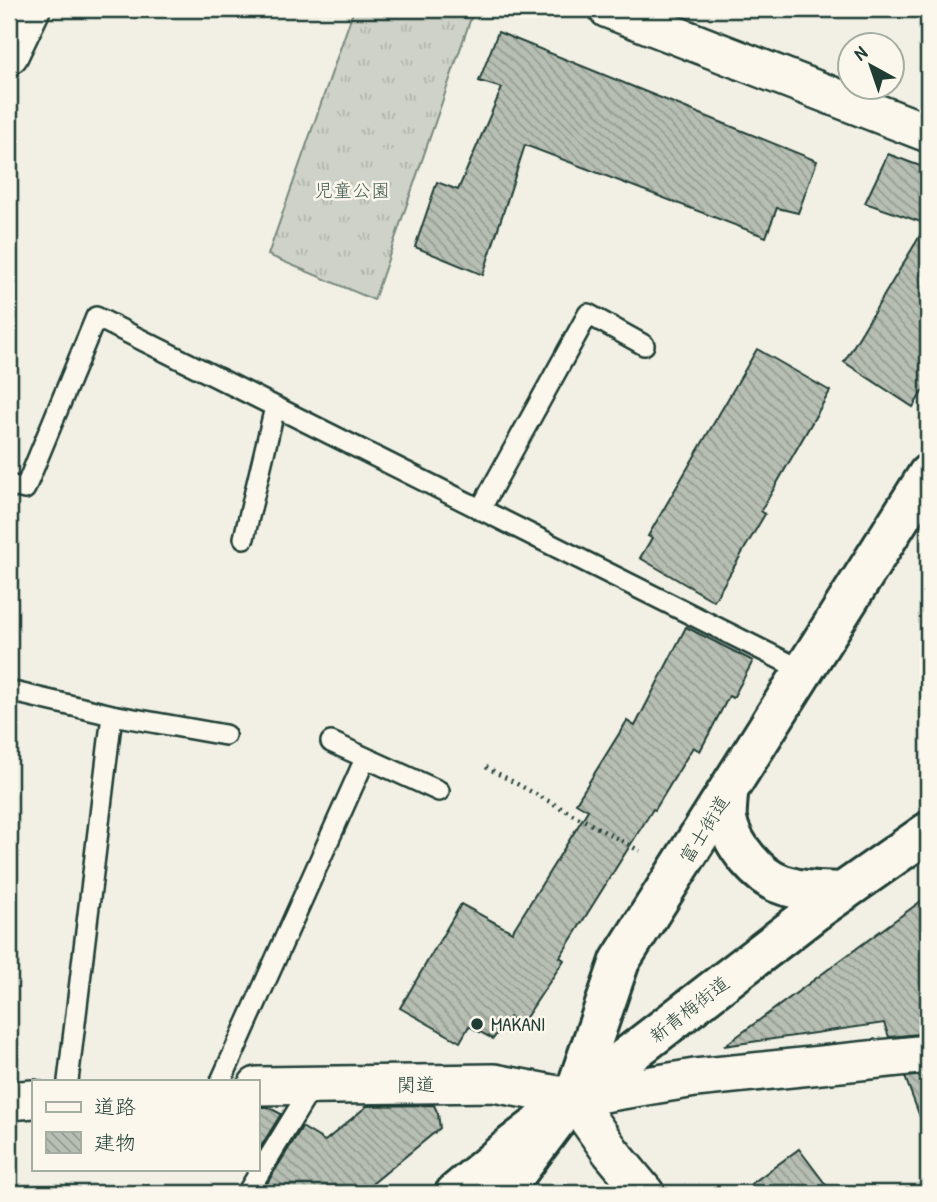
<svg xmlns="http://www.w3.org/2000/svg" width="937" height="1202" font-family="'Patrick Hand','Klee One',sans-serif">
  <defs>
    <pattern id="grass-tufts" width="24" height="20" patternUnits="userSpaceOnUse" patternTransform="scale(1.75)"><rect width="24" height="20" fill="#cfd2c8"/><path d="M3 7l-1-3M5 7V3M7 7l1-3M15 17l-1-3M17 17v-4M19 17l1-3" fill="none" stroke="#b1b5ac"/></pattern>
    <pattern id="building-back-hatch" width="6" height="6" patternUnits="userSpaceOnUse" patternTransform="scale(1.75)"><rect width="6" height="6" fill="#b7beb3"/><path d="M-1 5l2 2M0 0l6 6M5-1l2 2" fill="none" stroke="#949c92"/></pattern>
  </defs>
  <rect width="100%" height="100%" fill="#f2f0e5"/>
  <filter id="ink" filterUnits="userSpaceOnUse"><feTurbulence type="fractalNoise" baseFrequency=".0143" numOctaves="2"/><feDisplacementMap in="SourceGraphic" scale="14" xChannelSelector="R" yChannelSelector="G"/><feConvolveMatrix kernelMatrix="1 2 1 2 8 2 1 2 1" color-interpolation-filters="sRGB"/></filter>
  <g filter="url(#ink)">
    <path fill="url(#grass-tufts)" stroke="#77887e" stroke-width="2" d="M 354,9 L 474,9 L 374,300 L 268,255 Z"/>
    <path fill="url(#building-back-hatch)" stroke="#1f3d34" stroke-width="2" d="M 498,32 L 817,161 L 798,213 L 777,208 L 766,237 L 525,145 L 483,275 L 415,247 L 437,182 L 458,190 L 502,88 L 479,81 Z
      M 888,154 L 928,169 L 928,382 L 913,407 L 844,362 L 927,224 L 865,203 Z
      M 757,349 L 830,391 L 761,511 L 765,514 L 714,601 L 640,558 L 652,538 L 648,536 Z
      M 686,627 L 753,661 L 733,698 L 729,696 L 700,751 L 693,747 L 655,810 L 653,809 L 560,957 L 564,960 L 521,1025 L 509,1017 L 493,1039 L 469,1026 L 460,1042 L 400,1008 L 461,904 L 512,932 L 588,810 L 576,803 L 627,721 L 635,726 Z
      M 928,896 L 928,1033 L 889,1037 L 884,1023 L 724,1046 Z
      M 928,1075 L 928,1129 L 925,1130 L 905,1077 Z
      M 434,1105 L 438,1114 L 440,1128 L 361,1193 L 261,1193 L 302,1127 L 325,1141 L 367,1106 Z
      M 257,1107 L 268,1107 L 281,1114 L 257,1153 Z
      M 799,1149 L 832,1193 L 739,1193 Z"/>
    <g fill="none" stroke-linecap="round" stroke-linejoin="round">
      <defs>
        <path id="service" d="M 9,485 L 25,489 L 96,317 L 804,671
          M 480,510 L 588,314 L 644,345
          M 244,538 L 275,407
          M 9,691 L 112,715 L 225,735
          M 331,742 L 439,791
          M 68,1081 L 112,715
          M 221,1081 L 365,759
          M 247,1193 L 313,1085"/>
        <path id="minor" d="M 608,9 L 928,133
          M 9,55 L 31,9
          M 257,1086 L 494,1083 L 573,1098 L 695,1078 L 928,1054
          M 573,1098 L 611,1152 L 645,1193
          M 9,1101 L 33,1099"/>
        <path id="secondary" d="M 728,792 C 728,800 726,811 727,819 C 731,844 759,878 783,885 C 803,892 823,891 843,892
          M 455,1193 L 511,1146 L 814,912 L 928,832"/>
        <path id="primary" d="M 502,1193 L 573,1098 L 620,961 L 928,474"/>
      </defs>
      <use href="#service" stroke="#1f3d34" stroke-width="24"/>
      <use href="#minor" stroke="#1f3d34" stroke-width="42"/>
      <use href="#secondary" stroke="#1f3d34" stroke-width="44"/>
      <use href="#primary" stroke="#1f3d34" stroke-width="44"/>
      <path stroke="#1f3d34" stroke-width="4.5" stroke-dasharray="2 5" stroke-linecap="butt" d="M 486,767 L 640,851"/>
      <use href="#service" stroke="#fbf7ec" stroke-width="19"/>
      <use href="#minor" stroke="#fbf7ec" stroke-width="37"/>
      <use href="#secondary" stroke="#fbf7ec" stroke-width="38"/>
      <use href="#primary" stroke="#fbf7ec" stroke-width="38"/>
    </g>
  </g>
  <circle fill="#1f3d34" stroke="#fbf7ec" stroke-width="2.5" cx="477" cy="1024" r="7"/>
  <g text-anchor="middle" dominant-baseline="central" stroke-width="5" stroke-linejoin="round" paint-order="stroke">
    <g font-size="19" fill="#425b52" stroke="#fbf7ec">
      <text x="352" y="190">児童公園</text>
    </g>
    <g font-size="19" fill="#1f3d34" stroke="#fbf7ec">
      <text transform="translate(704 829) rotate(-58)">富士街道</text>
      <text transform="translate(689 1009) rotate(-38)">新青梅街道</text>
      <text x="416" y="1084">関道</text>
    </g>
    <g font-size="19" fill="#1f3d34" stroke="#fbf7ec" text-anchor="start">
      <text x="491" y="1024">MAKANI</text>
    </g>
  </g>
  <rect width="937" height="1202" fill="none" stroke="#fbf7ec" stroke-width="35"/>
  <rect x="18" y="18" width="902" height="1167" fill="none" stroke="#1f3d34" stroke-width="2.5" filter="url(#ink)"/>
  <rect x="32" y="1080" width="228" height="91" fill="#fbf7ec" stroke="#a3ada2" stroke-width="2"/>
  <rect x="46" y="1102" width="35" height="10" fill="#fbf7ec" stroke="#a3ada2" stroke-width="2"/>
  <text x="94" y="1114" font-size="21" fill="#1f3d34">道路</text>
  <rect x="46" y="1132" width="35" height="21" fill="url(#building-back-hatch)" stroke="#a3ada2" stroke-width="2"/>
  <text x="94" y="1150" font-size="21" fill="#1f3d34">建物</text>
  <g transform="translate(871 66) rotate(320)"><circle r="33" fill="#fbf7ec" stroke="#a3ada2" stroke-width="2"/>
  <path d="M0-5L12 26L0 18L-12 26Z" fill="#1f3d34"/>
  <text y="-10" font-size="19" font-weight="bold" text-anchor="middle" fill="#1f3d34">N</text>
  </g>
</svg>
